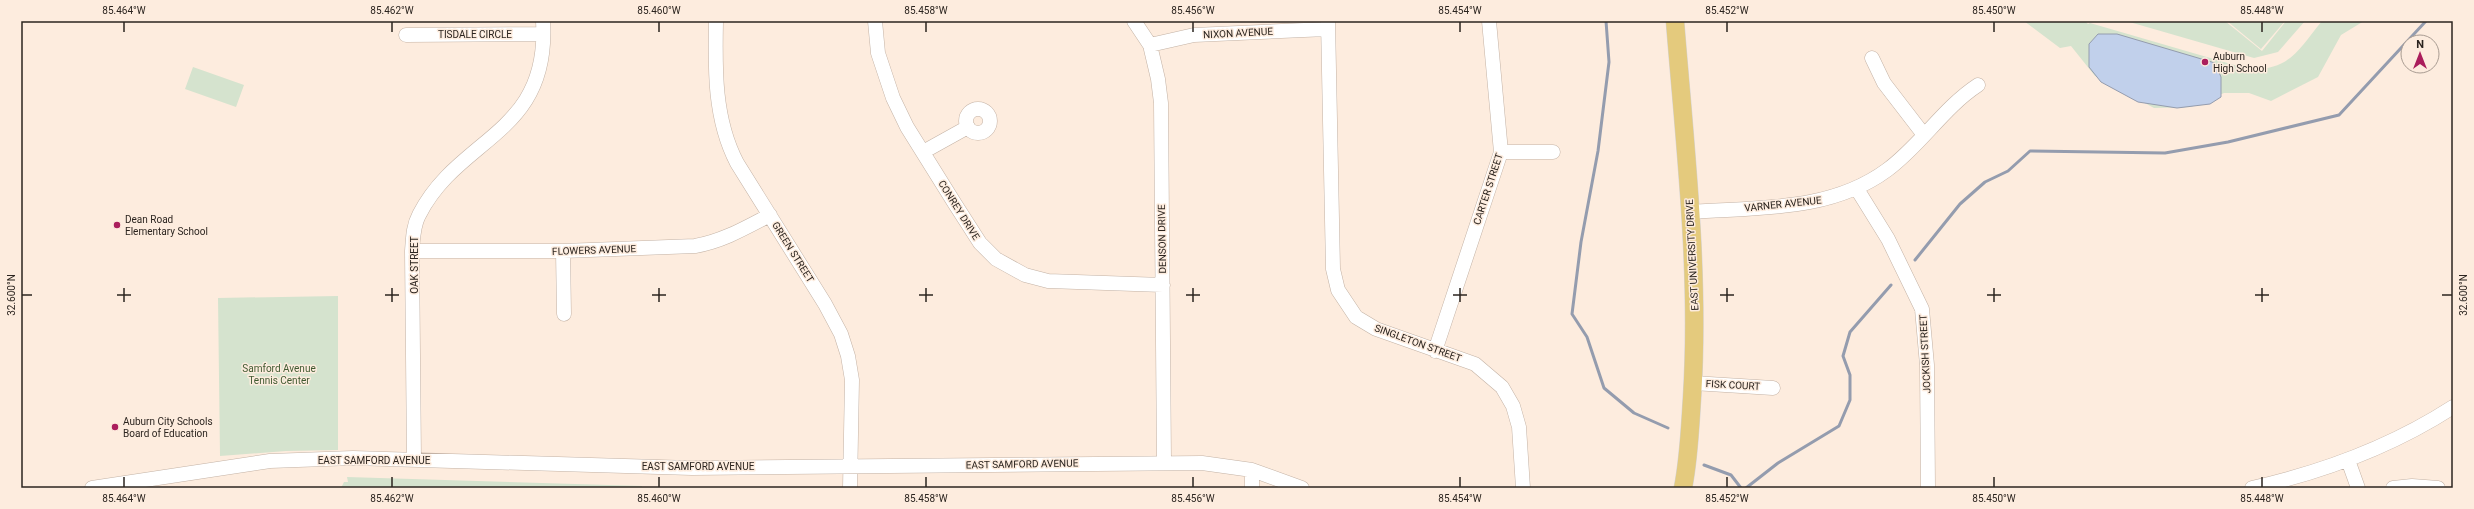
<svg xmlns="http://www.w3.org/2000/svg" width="2474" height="509" font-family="Roboto,sans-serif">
  <rect width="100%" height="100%" fill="#fdecde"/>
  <path fill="#d5e3ce" d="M 2024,21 L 2085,21 L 2088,24 L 2090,23 L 2248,69 C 2290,71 2298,50 2322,21 L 2364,21 L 2341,35 L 2318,77 L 2271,101 L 2249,93 L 2224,93 L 2191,107 L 2154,108 L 2095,76 L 2071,46 L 2060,48 Z
    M 2126,21 L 2225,21 L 2262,51 L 2286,21 L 2305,21 L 2278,52 L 2254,58 Z
    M 2227,21 L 2285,21 L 2261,49 Z
    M 193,67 L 244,85 L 236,107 L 185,89 Z
    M 338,296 L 338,450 L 286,451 L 220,456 L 218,298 Z
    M 347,477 L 642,486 L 642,488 L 341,488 L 344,482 L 348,482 Z"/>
  <path fill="#c1d0eb" stroke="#949cae" d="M 2098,34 L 2117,34 L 2215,63 L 2221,77 L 2221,97 L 2210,104 L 2177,108 L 2138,102 L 2101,82 L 2089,67 L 2089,44 Z"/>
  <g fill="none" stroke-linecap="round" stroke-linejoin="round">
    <path stroke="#949cae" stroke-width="3" d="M 1606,21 L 1609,62 L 1598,151 L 1581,242 L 1572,314 L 1587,337 L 1604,388 L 1634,413 L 1668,428
      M 1915,260 L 1960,204 L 1985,182 L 2008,171 L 2030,151 L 2165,153 L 2228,142 L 2339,115 L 2426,21
      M 1704,465 L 1731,475 L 1741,488
      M 1746,488 L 1778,463 L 1839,426 L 1850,400 L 1850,375 L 1843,356 L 1850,332 L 1891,285"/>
    <defs>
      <path id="minor" d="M 716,21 C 715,69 714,119 737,163 L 825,304 L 841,334 L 848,356 L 852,380 L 850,488
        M 875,21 L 878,53 L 893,98 L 907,127 L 955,204 L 980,243 L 996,259 L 1025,275 L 1048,281 L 1163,285
        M 1134,21 L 1150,45 L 1158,79 L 1161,103 L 1164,462
        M 1328,21 L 1333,269 L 1338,290 L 1356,317 L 1376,329 L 1475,364 L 1502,387 L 1513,406 L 1519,427 L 1523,488
        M 406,35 L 543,34
        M 1150,45 L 1194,35 L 1327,29
        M 1872,58 L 1884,83 L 1924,135
        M966 121a12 12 0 1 1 24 0a12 12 0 1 1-24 0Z
        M 923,152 L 968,127
        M 1501,152 L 1553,152
        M 1857,189 L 1888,239 L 1922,309 L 1927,365 L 1928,488
        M 1691,212 C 1758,207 1830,212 1887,170 C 1921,145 1943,108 1978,85
        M 412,251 L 563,251 L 695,246 C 723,241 745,228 770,215
        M 563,251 L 564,314
        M 1435,351 L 1501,152 L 1489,21
        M 1693,383 L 1773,388
        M 414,460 L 412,251 C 413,239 413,226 419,215 C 459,136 550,135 543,21
        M 2348,460 L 2358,488
        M 1252,470 L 1252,488
        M 92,488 L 270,461 L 353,458 L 692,468 L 1202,463 L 1252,470 L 1302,488
        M 2252,488 C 2323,472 2391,447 2453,407
        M 2393,488 L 2412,486 L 2438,488"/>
      <path id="major" d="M 1675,21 C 1685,147 1700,272 1692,398 C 1690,428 1689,458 1683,488"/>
    </defs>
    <use href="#minor" stroke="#c3b2a5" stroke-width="15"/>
    <use href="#major" stroke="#d5d3d2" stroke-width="19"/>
    <use href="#minor" stroke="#fff" stroke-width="14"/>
    <use href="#major" stroke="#e4ca7d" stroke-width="18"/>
  </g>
  <path fill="none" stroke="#2b241f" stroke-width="1.5" d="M 124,22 L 124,32M 392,22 L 392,32M 659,22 L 659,32M 926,22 L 926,32M 1193,22 L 1193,32M 1460,22 L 1460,32M 1727,22 L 1727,32M 1994,22 L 1994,32M 2262,22 L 2262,32M 124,288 L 124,302M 392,288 L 392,302M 659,288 L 659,302M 926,288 L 926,302M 1193,288 L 1193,302M 1460,288 L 1460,302M 1727,288 L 1727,302M 1994,288 L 1994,302M 2262,288 L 2262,302M 22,295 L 32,295M 117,295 L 131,295M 385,295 L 399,295M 652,295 L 666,295M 919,295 L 933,295M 1186,295 L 1200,295M 1453,295 L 1467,295M 1720,295 L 1734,295M 1987,295 L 2001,295M 2255,295 L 2269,295M 2442,295 L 2452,295M 124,477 L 124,487M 392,477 L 392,487M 659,477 L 659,487M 926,477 L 926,487M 1193,477 L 1193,487M 1460,477 L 1460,487M 1727,477 L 1727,487M 1994,477 L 1994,487M 2262,477 L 2262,487"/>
  <g fill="#ab1e5c" stroke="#fdecde" stroke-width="1.5">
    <circle cx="2205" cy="62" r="4"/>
    <circle cx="117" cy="225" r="4"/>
    <circle cx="115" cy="427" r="4"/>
  </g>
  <g text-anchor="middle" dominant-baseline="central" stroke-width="3" stroke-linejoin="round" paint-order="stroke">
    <g font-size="10" fill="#2b241f" stroke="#fdecde">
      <text transform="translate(1238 33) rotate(-3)">NIXON AVENUE</text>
      <text x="475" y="34">TISDALE CIRCLE</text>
      <text transform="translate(1488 189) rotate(-72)">CARTER STREET</text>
      <text transform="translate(1783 204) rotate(-6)">VARNER AVENUE</text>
      <text transform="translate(959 210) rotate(58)">CONREY DRIVE</text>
      <text transform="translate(1162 239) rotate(-91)">DENSON DRIVE</text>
      <text transform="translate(594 250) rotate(-2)">FLOWERS AVENUE</text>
      <text transform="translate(793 252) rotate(58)">GREEN STREET</text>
      <text transform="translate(1692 255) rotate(-93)">EAST UNIVERSITY DRIVE</text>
      <text transform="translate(414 265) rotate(-90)">OAK STREET</text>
      <text transform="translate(1418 343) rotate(20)">SINGLETON STREET</text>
      <text transform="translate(1925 354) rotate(-93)">JOCKISH STREET</text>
      <text transform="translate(1733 385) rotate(3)">FISK COURT</text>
      <text x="374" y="460">EAST SAMFORD AVENUE</text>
      <text transform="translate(1022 464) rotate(-1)">EAST SAMFORD AVENUE</text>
      <text x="698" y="466">EAST SAMFORD AVENUE</text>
    </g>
    <g font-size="10" fill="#2b241f" stroke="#fdecde" text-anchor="start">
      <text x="2213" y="56">Auburn<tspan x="2213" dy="12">High School</tspan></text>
      <text x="125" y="219">Dean Road<tspan x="125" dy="12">Elementary School</tspan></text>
      <text x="123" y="421">Auburn City Schools<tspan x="123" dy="12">Board of Education</tspan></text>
    </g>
    <g font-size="10" fill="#3f5930" stroke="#fdecde">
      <text x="279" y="368">Samford Avenue<tspan x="279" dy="12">Tennis Center</tspan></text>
    </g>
  </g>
  <rect width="2474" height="509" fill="none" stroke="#fdecde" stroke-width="44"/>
  <g transform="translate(2420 54)"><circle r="19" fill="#fdecde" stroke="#a99c92"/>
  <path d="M0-3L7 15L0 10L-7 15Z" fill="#ab1e5c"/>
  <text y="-6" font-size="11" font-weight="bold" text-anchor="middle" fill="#2b241f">N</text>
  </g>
  <rect x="22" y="22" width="2430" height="465" fill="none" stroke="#2b241f" stroke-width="1.5"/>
  <g font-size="10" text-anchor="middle" fill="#2b241f">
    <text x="124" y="14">85.464°W</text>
    <text x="392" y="14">85.462°W</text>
    <text x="659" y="14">85.460°W</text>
    <text x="926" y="14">85.458°W</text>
    <text x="1193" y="14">85.456°W</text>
    <text x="1460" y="14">85.454°W</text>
    <text x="1727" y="14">85.452°W</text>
    <text x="1994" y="14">85.450°W</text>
    <text x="2262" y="14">85.448°W</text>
    <text transform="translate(11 295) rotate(-90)" y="4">32.600°N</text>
    <text transform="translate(2463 295) rotate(-90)" y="4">32.600°N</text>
    <text x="124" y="502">85.464°W</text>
    <text x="392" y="502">85.462°W</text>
    <text x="659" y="502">85.460°W</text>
    <text x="926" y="502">85.458°W</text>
    <text x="1193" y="502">85.456°W</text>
    <text x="1460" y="502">85.454°W</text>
    <text x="1727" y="502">85.452°W</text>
    <text x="1994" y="502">85.450°W</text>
    <text x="2262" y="502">85.448°W</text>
  </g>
</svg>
